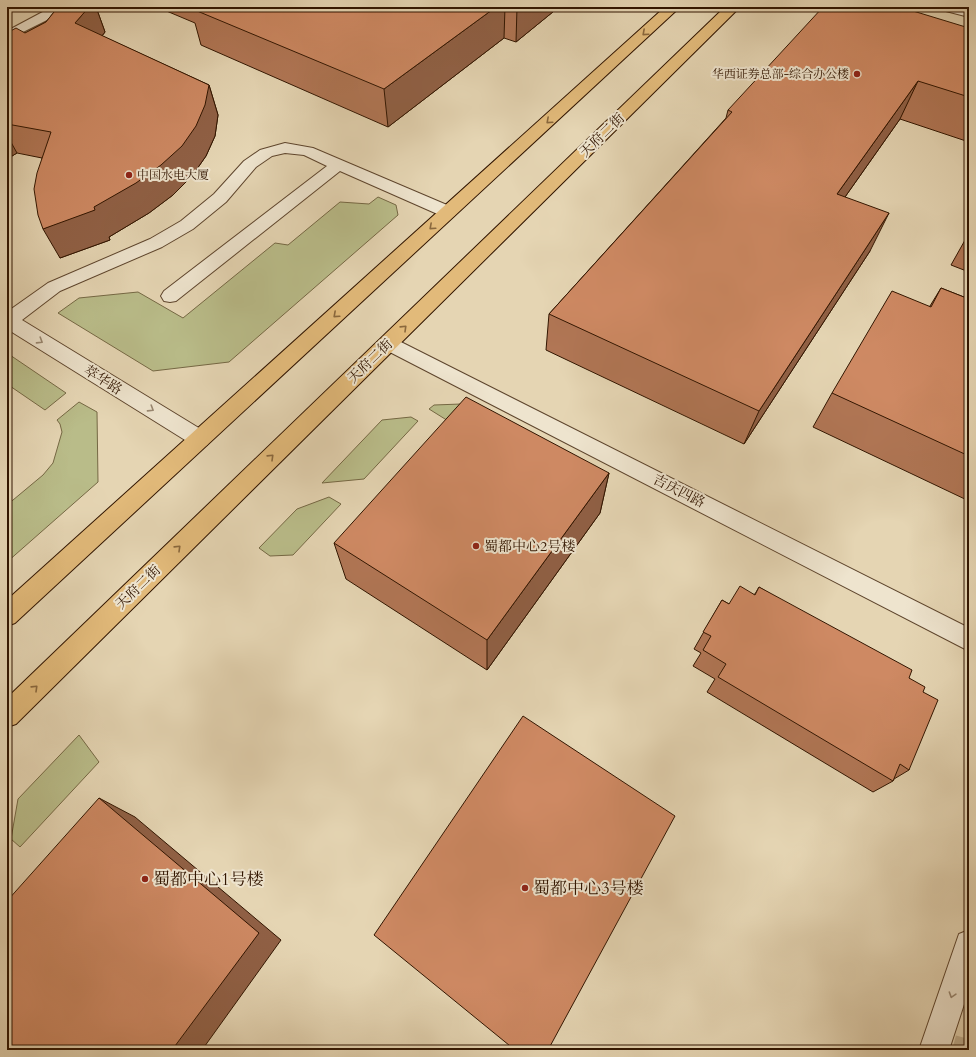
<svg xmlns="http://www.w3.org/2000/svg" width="976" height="1057" font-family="Cardo,'Noto Serif SC',serif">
  <rect width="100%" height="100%" fill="#e5d5b3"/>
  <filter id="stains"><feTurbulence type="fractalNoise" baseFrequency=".005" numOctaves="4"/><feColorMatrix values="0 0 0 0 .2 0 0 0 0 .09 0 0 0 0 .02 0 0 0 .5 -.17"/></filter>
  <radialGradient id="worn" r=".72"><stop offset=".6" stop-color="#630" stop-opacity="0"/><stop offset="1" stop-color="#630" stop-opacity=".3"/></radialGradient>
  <path fill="#b9bc89" stroke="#756844" d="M 378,197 L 396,205 L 398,215 L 229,362 L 153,371 L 58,313 L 79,298 L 138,292 L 183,318 L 275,243 L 288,245 L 340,202 L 369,204 Z
    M 7,353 L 66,393 L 45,410 L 7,384 Z
    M 79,402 L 97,412 L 98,482 L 7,562 L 7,505 L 43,475 L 53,463 L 62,432 L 60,424 L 57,420 Z
    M 461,404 L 453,424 L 429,409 L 434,405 Z
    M 411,417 L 418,421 L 364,479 L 322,483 L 382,420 Z
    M 329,497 L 341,504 L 293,555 L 270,556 L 259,548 L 297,509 Z
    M 79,735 L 99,762 L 20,847 L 11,839 L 18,799 Z"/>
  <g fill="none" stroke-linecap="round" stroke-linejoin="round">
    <path stroke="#c1af8f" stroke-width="27" stroke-dasharray="27 14" stroke-linecap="butt" d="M 966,1050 L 969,1039"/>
    <defs>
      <path id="minor" d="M 7,7 L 16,7 L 14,10 L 7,12 Z
        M 52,7 L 69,7 L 67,10 L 7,40 L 7,31 Z
        M 940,7 L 962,7 L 969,9 L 969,17 L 942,10 Z
        M 285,143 L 313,148 L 454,208 L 456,212 L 454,216 L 448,217 L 442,216 L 340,171 L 176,301 L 170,302 L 164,301 L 161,296 L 164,291 L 327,166 L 304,155 L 285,153 L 272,156 L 256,167 L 226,202 L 193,229 L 162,247 L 60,291 L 22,320 L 207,433 L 210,439 L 207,445 L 200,447 L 193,445 L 7,329 L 7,312 L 48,283 L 150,239 L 181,221 L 214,194 L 244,161 L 260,150 Z
        M 389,336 L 969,628 L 969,651 L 382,348 L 380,343 L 382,338 Z
        M 969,930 L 969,989 L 949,1050 L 919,1050 L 959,934 Z"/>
      <path id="major" d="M 665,7 L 680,7 L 15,623 L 7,626 L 7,600 Z
        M 725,7 L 740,7 L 16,724 L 7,727 L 7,698 Z"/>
    </defs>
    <use href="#minor" stroke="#5e452d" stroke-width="2"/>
    <use href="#major" stroke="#311500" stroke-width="2"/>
    <use href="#minor" fill="#eee4ce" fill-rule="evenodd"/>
    <use href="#major" fill="#e2ba7a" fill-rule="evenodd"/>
  </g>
  <path fill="#b17655" stroke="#311500" d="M 58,7 L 96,7 L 105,32 L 102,36 L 209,85 L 218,115 L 215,136 L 206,156 L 192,176 L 173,195 L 149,213 L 109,237 L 110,240 L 60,258 L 42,158 L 17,153 L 7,159 L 7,33 L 25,33 L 46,22 Z
    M 157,7 L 559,7 L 516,42 L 504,38 L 388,127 L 201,45 L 195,23 Z
    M 969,28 L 969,142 L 900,119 L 845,197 L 870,251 L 744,444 L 546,350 L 549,314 L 726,118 L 728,110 Z
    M 969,233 L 969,272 L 951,265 Z
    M 941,288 L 969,299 L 969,501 L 813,427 L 832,393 L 930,306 Z
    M 609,473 L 600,513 L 487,670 L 346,579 L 334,543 Z
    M 759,587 L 909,678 L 923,692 L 909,770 L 894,779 L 893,781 L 873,792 L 707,692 L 715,679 L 693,666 L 701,653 L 694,649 L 722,600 L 729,604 L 755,594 Z"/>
  <path fill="#906045" stroke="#311500" d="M 89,7 L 96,7 L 105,32 L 88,53 L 75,23 Z
    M 496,7 L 505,7 L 504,38 L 388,127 L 384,89 Z
    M 517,7 L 559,7 L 516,42 Z
    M 918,81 L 900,119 L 821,231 L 837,194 Z
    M 209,85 L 218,115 L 215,136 L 206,156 L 192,176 L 173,195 L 149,213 L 109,237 L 110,240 L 60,258 L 43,229 L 94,207 Z
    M 7,135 L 17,153 L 7,159 Z
    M 889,213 L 870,251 L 744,444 L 759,411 Z
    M 7,436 L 10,440 L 7,442 Z
    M 609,473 L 600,513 L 487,670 L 487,640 Z
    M 99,798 L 135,817 L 281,940 L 202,1050 L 172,1050 Z"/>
  <path fill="#ce8963" stroke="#311500" d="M 58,7 L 89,7 L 75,23 L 209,85 L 205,105 L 196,126 L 182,146 L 161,165 L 136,183 L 94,207 L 95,210 L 43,229 L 38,215 L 34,189 L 37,173 L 51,132 L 7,124 L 7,33 L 16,28 L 25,33 L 46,22 Z
    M 190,7 L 236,7 L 235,7 L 496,7 L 384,89 L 190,8 Z
    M 823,7 L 900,7 L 969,28 L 969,97 L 918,81 L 837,194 L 889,213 L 759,411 L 549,314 L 732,112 L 728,110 Z
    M 941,288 L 969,299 L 969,456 L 832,393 L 892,291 L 931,307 Z
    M 466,397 L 609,473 L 487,640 L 334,543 Z
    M 740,586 L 755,595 L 759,587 L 912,670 L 909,678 L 925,687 L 923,692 L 938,700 L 909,770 L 900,764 L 893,781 L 718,677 L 726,664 L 703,650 L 711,636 L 703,632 L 722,600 L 729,604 Z
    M 523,716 L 675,816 L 548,1050 L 515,1050 L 374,935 Z
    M 99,798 L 259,933 L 172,1050 L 7,1050 L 7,901 Z"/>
  <defs><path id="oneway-chevron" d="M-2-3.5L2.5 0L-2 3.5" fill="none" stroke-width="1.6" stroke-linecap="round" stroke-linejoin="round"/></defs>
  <g stroke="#8a683d">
    <use href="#oneway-chevron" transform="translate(645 33) rotate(138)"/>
    <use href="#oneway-chevron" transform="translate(549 121) rotate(138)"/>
    <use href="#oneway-chevron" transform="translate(432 227) rotate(138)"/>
    <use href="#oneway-chevron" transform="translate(336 315) rotate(138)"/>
    <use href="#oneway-chevron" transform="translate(404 328) rotate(-44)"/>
    <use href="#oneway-chevron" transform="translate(271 457) rotate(-44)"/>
    <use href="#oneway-chevron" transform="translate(178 548) rotate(-44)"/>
    <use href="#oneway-chevron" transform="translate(35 688) rotate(-44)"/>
  </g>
  <g stroke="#998771">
    <use href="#oneway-chevron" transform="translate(40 341) rotate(32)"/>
    <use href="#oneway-chevron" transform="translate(151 409) rotate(32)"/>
    <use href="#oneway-chevron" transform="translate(952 995) rotate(108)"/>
  </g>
  <g fill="#8f2418" stroke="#eee4ce" stroke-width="1.5">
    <circle cx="857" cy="74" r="4"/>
    <circle cx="129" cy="175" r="4"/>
    <circle cx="476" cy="546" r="4"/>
    <circle cx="145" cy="879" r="4"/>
    <circle cx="525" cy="888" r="4"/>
  </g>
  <g text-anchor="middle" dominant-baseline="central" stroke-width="4" stroke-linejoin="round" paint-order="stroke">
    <g font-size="12" fill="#311500" stroke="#eee4ce" text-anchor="end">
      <text x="849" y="74">华西证券总部-综合办公楼</text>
      <text x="137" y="175" text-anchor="start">中国水电大厦</text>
    </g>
    <g font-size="14" fill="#311500" stroke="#eee4ce">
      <text transform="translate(602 135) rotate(-44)">天府二街</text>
      <text transform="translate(370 361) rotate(-44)">天府二街</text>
      <text transform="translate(103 380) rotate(32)">萃华路</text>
      <text transform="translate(679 491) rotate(27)">吉庆四路</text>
      <text transform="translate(138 587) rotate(-44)">天府二街</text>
    </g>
    <g font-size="14" fill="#311500" stroke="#eee4ce" text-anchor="start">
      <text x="484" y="546">蜀都中心2号楼</text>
    </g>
    <g font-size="17" fill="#311500" stroke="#eee4ce" text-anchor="start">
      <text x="153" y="879">蜀都中心1号楼</text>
      <text x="533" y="888">蜀都中心3号楼</text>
    </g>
  </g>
  <rect width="976" height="1057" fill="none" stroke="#e5d5b3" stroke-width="24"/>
  <rect x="8" y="8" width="960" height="1041" fill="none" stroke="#311500" stroke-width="2"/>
  <rect x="12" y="12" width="952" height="1033" fill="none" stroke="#311500"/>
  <rect width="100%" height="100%" filter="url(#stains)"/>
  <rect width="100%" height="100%" fill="url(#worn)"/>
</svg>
